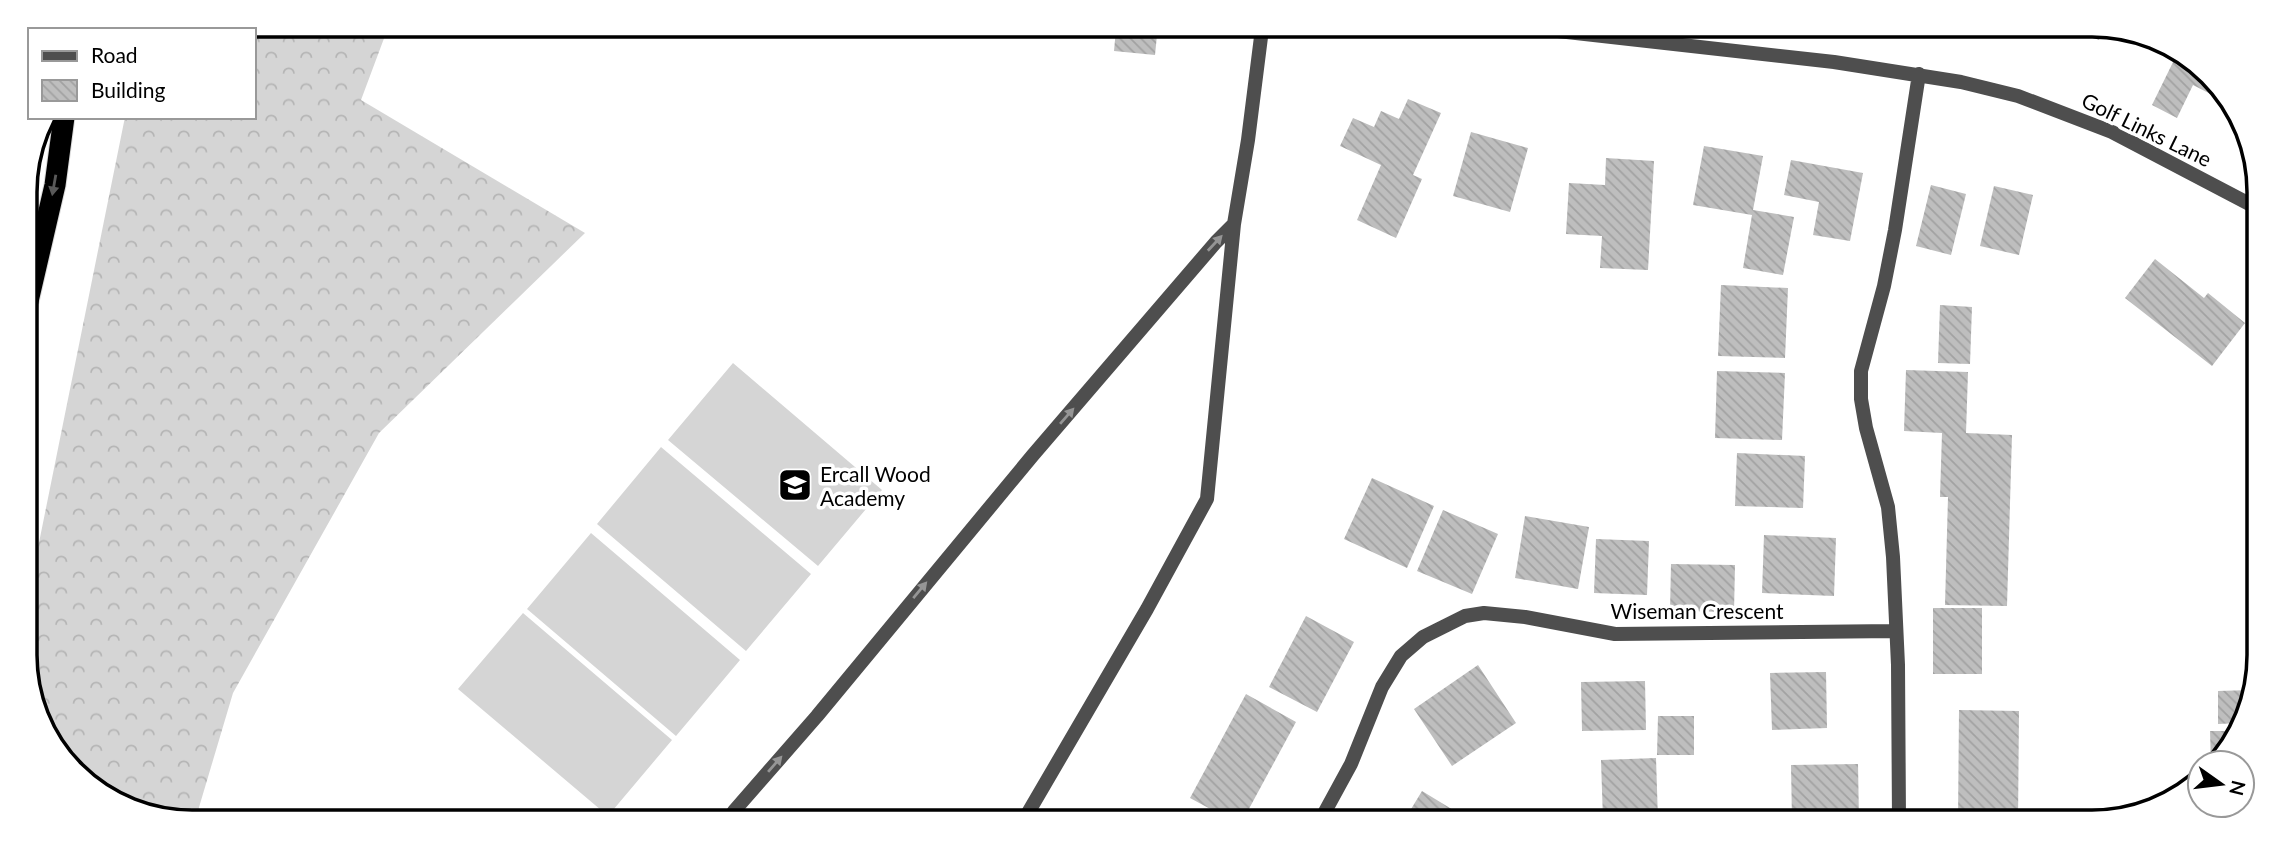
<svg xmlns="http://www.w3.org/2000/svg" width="2284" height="847" font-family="Lato,sans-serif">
  <defs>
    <pattern id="forest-crowns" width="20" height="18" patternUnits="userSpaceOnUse" patternTransform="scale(1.75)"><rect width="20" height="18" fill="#d5d5d5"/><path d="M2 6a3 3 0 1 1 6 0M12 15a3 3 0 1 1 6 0" fill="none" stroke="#b5b5b5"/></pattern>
    <pattern id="building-back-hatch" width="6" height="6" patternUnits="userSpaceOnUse" patternTransform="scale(1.75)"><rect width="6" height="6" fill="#bebebe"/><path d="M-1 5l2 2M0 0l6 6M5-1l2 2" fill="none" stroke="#a2a2a2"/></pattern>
  </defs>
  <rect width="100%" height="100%" fill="#fff"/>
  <path fill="url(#forest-crowns)" d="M 191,25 L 389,25 L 361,100 L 585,233 L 379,433 L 233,693 L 197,814 L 138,814 L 66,766 L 28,688 L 27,602 L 125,117 L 254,117 L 254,30 L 165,30 Z"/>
  <path fill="#d5d5d5" d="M 733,363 L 882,490 L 818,566 L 668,440 Z
    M 661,447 L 811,574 L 746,651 L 597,524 Z
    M 591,533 L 740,660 L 676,736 L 527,609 Z
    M 523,613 L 672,740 L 608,816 L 458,689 Z"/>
  <path fill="url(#building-back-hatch)" d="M 1116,29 L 1173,29 L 1172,36 L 1157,35 L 1155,55 L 1114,51 Z
    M 2081,33 L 2101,33 L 2099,40 Z
    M 2177,54 L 2218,82 L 2228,103 L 2193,85 L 2177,118 L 2152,105 Z
    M 1408,99 L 1441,113 L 1413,175 L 1422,179 L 1396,238 L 1357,220 L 1381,165 L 1340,146 L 1353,118 L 1374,127 L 1381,111 L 1399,119 Z
    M 1471,132 L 1528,148 L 1510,212 L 1453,196 Z
    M 1704,146 L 1763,156 L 1753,210 L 1794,217 L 1783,275 L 1743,268 L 1752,215 L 1693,205 Z
    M 1606,158 L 1654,161 L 1648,270 L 1600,268 L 1602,236 L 1566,234 L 1569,183 L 1605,185 Z
    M 1791,160 L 1863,173 L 1850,241 L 1813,235 L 1819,202 L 1784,195 Z
    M 1931,185 L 1966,194 L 1951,255 L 1916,246 Z
    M 1994,186 L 2033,195 L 2019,255 L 1980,246 Z
    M 2155,259 L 2204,298 L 2208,293 L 2245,323 L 2212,366 L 2125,298 Z
    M 1721,285 L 1788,288 L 1785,358 L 1718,356 Z
    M 1940,305 L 1972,307 L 1970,364 L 1938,363 Z
    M 1906,370 L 1968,372 L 1966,433 L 2012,435 L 2007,606 L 1945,605 L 1948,497 L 1940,497 L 1942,433 L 1904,431 Z
    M 1717,371 L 1785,373 L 1782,440 L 1715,438 Z
    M 2250,394 L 2255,394 L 2254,460 L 2249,460 Z
    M 1737,453 L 1805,456 L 1803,508 L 1735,506 Z
    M 1372,478 L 1434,506 L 1407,568 L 1344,539 Z
    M 1443,510 L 1498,534 L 1472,594 L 1417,571 Z
    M 1525,516 L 1589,527 L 1578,589 L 1515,578 Z
    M 1764,535 L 1836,538 L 1834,596 L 1762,593 Z
    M 1596,539 L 1649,541 L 1647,595 L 1594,593 Z
    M 1671,564 L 1735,565 L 1734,612 L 1670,611 Z
    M 1933,608 L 1982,608 L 1982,674 L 1933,674 Z
    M 1306,616 L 1354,642 L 1317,712 L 1269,687 Z
    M 1478,665 L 1516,723 L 1452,766 L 1414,709 Z
    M 1826,672 L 1827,728 L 1772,730 L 1770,673 Z
    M 1645,681 L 1646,730 L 1582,731 L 1581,682 Z
    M 2251,690 L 2251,709 L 2241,723 L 2218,724 L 2218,691 Z
    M 1246,694 L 1296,722 L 1244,818 L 1227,818 L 1190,798 Z
    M 1959,710 L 2019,711 L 2018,822 L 1958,822 Z
    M 1658,716 L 1694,716 L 1694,755 L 1657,755 Z
    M 2210,731 L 2235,731 L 2212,763 L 2211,763 Z
    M 1656,758 L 1658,820 L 1603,820 L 1601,760 Z
    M 1858,764 L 1859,821 L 1792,821 L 1791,765 Z
    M 1422,791 L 1468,819 L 1405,819 Z"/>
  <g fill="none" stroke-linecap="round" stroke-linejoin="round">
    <defs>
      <path id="motorway" d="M 26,310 L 55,185 L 64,117"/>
    </defs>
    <use href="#motorway" stroke="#dbdbdb" stroke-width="23"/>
    <path stroke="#4e4e4e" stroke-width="14" d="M 1234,224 L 1248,140 L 1262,29
      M 738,816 L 734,811 L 817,716 L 1033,455 L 1216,242 L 1234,224 L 1207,499 L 1147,609 L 1025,818"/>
    <path stroke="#4e4e4e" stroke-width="14" d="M 1558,31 L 1834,62 L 1961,82 L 2018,96 L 2112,132 L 2257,208
      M 1321,819 L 1351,764 L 1382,687 L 1401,656 L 1423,637 L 1465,616 L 1484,613 L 1525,617 L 1615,634 L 1895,631
      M 1899,821 L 1898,665 L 1893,557 L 1888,507 L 1866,428 L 1861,399 L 1861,371 L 1884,286 L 1895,230 L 1919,74"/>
    <use href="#motorway" stroke="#000" stroke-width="21"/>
  </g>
  <defs><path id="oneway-solid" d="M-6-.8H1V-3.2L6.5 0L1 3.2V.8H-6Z" transform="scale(1.75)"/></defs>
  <use fill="#595959" href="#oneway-solid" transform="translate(54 185) rotate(100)"/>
  <g fill="#959595">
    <use href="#oneway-solid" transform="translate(1215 243) rotate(-47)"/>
    <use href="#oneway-solid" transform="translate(1067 416) rotate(-49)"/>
    <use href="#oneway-solid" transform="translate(920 590) rotate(-50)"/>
    <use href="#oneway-solid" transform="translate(775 764) rotate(-49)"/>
  </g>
  <defs>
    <symbol id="school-square" viewBox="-11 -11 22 22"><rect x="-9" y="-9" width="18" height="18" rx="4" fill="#000" stroke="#fff"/><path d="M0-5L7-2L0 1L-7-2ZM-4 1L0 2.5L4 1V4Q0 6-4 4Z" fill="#fff"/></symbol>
  </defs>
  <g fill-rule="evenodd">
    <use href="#school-square" x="776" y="466" width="38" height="38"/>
  </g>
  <g text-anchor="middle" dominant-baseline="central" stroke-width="7" stroke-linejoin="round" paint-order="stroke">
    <g font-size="21" fill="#000" stroke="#fff">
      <text transform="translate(2147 129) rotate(26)">Golf Links Lane</text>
      <text x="1697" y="610">Wiseman Crescent</text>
    </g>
    <g font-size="21" fill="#000" stroke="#fff" text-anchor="start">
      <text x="820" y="473">Ercall Wood<tspan x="820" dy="24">Academy</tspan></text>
    </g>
  </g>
  <path d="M0 0H2284V847H0ZM192 37H2092A155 155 0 0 1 2247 192V655A155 155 0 0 1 2092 810H192A155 155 0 0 1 37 655V192A155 155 0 0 1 192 37Z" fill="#fff" fill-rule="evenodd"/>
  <path fill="none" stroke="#000" stroke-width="3.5" d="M192 37H2092A155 155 0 0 1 2247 192V655A155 155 0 0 1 2092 810H192A155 155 0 0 1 37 655V192A155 155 0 0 1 192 37Z"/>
  <rect x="28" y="28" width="228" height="91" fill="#ffffff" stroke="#999999" stroke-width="2"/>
  <rect x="42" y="51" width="35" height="10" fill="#4e4e4e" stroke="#999999" stroke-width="2"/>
  <text x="91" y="63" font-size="21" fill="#000000">Road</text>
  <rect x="42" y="80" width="35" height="21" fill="url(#building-back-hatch)" stroke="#999999" stroke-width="2"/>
  <text x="91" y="98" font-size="21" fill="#000000">Building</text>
  <g transform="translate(2221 784) rotate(104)"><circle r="33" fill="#ffffff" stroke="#999999" stroke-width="2"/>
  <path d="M0-5L12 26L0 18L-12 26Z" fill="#000000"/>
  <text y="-10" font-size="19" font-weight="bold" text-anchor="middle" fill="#000000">N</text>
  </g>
</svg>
